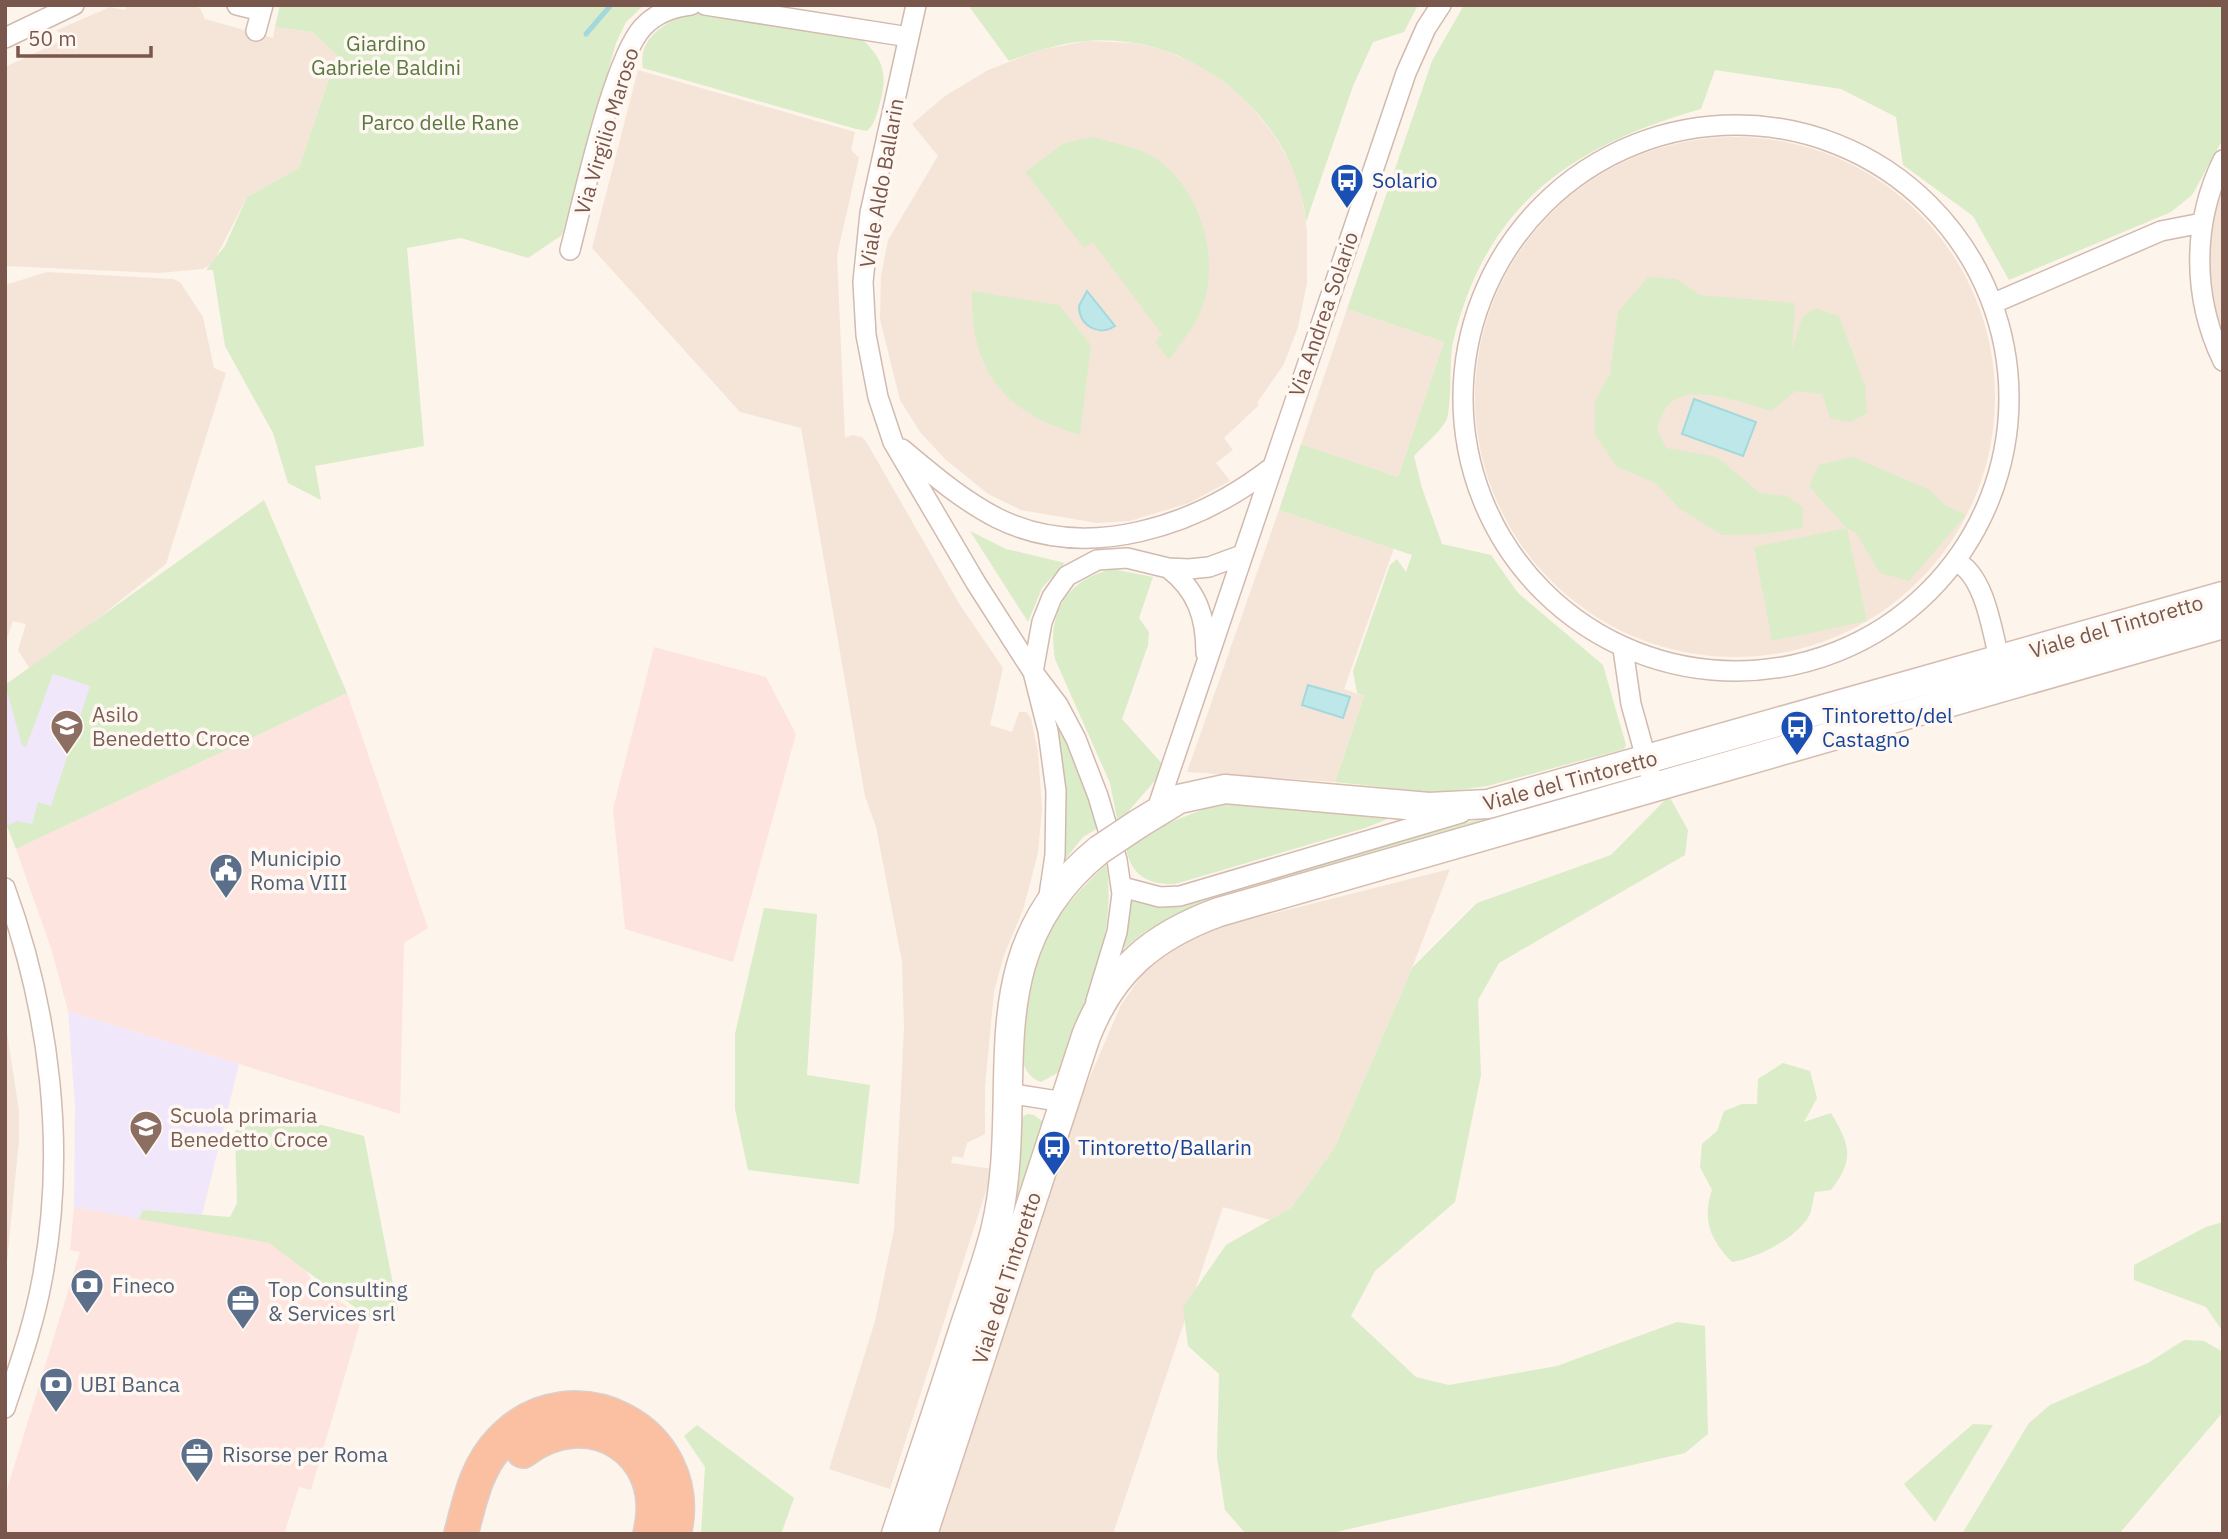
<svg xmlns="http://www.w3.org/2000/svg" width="2228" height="1539" font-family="'IBM Plex Sans',sans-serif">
  <rect width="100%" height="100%" fill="#fdf4eb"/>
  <path fill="#f5e5d9" d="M 127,5 L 189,5 L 200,8 L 205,19 L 273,38 L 275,27 L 312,32 L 337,55 L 299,168 L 247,197 L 213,263 L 203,269 L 159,273 L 5,266 L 5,67 L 61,41 L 57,30 L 110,7 L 125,10 Z
    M 1087,41 L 1133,43 L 1160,49 L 1202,66 L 1245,98 L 1274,135 L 1294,170 L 1301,188 L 1307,231 L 1307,283 L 1298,327 L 1284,364 L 1257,403 L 1259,405 L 1224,438 L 1233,450 L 1216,463 L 1230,481 L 1189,503 L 1130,521 L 1097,523 L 1021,510 L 988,494 L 945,459 L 920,432 L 900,400 L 880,319 L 881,276 L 888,240 L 938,156 L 912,124 L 945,96 L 988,70 L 1040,50 Z
    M 638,70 L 855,132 L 851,150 L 859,158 L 837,256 L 845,438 L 852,435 L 862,437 L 867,443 L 960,605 L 1003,668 L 990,725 L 1012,732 L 1019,712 L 1026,712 L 1031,718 L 1038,752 L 1042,809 L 1038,853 L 1023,910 L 1004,955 L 994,992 L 985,1087 L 985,1134 L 967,1143 L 963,1158 L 953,1156 L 951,1163 L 993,1169 L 890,1489 L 829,1469 L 875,1321 L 894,1230 L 904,1028 L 902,962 L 876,827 L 865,796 L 801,428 L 740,412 L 592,248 Z
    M1475 397a260 260 0 1 1 520 0a260 260 0 1 1-520 0Z
    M 2223,185 L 2223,329 L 2216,314 L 2208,257 L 2217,200 Z
    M 47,272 L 173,279 L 180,282 L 203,317 L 214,368 L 226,373 L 166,564 L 76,636 L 30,669 L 18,650 L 26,624 L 13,621 L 5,644 L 5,285 Z
    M 1347,309 L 1444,342 L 1398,477 L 1301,444 Z
    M 1279,510 L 1394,548 L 1344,689 L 1364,696 L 1335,782 L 1187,772 Z
    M 1450,869 L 1412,968 L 1335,1147 L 1291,1208 L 1270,1220 L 1223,1207 L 1113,1534 L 938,1534 L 1083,1093 L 1121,1005 L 1148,966 L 1188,935 Z
    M 5,1019 L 19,1111 L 19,1140 L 5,1283 Z"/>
  <path fill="#fee4df" d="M 654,647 L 766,677 L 796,734 L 733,962 L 625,929 L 613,809 Z
    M 347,693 L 428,928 L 404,943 L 400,1114 L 68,1011 L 51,948 L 16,849 Z
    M 74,1207 L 289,1244 L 313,1282 L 362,1317 L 311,1490 L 299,1487 L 284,1534 L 5,1534 L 5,1496 L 80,1252 L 70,1250 Z"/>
  <path fill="#f1e7fa" d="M 76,636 L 138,723 L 119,789 L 13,838 L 5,822 L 5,685 Z
    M 68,1011 L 239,1064 L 202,1215 L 143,1210 L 139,1219 L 74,1207 L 75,1106 Z"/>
  <path fill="#dbecc8" d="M 280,5 L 644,5 L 626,22 L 616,43 L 562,235 L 528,258 L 461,238 L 407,248 L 424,446 L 315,466 L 321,500 L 288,483 L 273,433 L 225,346 L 213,270 L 206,270 L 225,246 L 247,197 L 299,168 L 337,55 L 312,32 L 275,27 Z
    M 968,5 L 1418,5 L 1404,32 L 1373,42 L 1353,86 L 1306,222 C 1296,117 1192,31 1086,41 C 1059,43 1034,52 1009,61 Z
    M 1464,5 L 2223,5 L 2223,139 L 2192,195 L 2171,212 L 2009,280 L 1973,216 L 1903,165 L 1896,117 L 1841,89 L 1715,70 L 1701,109 C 1571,146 1486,204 1453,342 C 1449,359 1452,411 1446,421 C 1438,434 1424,445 1414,456 L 1422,488 L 1442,544 L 1491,555 L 1518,593 L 1603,665 L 1626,745 L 1624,749 L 1487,786 L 1437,793 L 1335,782 L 1364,696 L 1357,693 L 1353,671 L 1390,565 L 1397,559 L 1406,572 L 1412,555 L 1279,510 L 1301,444 L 1398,477 L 1444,342 L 1347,309 L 1432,61 Z
    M 692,12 L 707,12 L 862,39 C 885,61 888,76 879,106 C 876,116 875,124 867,131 L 856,129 L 643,68 C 637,37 668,21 692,12 Z
    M 1092,137 C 1114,143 1145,148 1162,163 C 1204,197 1222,266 1199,315 C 1192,331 1178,345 1169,360 L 1155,342 L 1162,334 L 1093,242 L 1084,248 L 1025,172 L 1064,143 Z
    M 1648,277 L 1676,279 L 1700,295 L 1795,303 L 1792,349 L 1802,318 L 1815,308 L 1839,316 L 1865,386 L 1867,413 L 1850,422 L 1830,418 L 1822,394 L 1796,391 L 1771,411 C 1746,404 1692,383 1670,403 C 1664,408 1660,421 1657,428 L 1666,448 L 1717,457 L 1760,493 L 1787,496 L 1803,508 L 1802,528 L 1764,534 L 1722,535 L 1680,509 L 1655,483 L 1617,467 L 1595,434 L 1595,401 L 1610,374 L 1618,312 Z
    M 972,291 L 1059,305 L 1091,345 L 1080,435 C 1004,413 970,371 972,291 Z
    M 1853,457 L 1930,490 L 1945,505 L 1966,515 L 1909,581 L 1880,573 L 1856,533 L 1847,528 L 1867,621 L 1772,641 L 1754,547 L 1846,528 L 1809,486 L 1819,465 Z
    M 264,500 L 347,693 L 16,849 L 7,826 L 17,821 L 32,824 L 38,802 L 51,806 L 90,686 L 53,674 L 26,747 L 22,745 L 5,685 Z
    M 970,531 L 1006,549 L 1065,563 L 1042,588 L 1028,622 Z
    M 1112,569 L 1153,577 L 1139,618 L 1149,632 L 1148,645 L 1122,719 L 1166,768 L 1118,823 L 1110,783 L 1055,659 C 1047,613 1066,580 1112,569 Z
    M 1056,718 L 1076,763 L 1100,827 L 1083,837 L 1063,862 C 1070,812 1065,768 1054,719 Z
    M 1633,775 L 1634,780 L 1201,904 L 1145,932 L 1123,949 L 1129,899 L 1164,908 L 1180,905 Z
    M 1669,796 L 1688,830 L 1685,855 L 1499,963 L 1478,1000 L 1481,1075 L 1455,1202 L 1375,1271 L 1351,1316 L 1416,1377 L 1449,1385 L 1557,1366 L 1677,1322 L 1705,1326 L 1708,1434 L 1685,1453 L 1327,1534 L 1246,1534 L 1225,1510 L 1217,1457 L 1219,1374 L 1188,1346 L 1183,1307 L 1226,1245 L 1291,1208 L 1335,1147 L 1412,968 L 1477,903 L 1611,855 Z
    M 1293,802 L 1393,817 L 1365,828 L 1175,884 C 1149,885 1131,876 1126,848 L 1168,823 L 1220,803 Z
    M 1106,864 C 1118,927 1086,1014 1059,1072 L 1041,1082 C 998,1068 1031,962 1047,934 C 1062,908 1085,885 1106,864 Z
    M 764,908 L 817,914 L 807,1075 L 870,1085 L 859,1184 L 748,1170 L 735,1109 L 735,1034 Z
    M 1783,1063 L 1810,1071 L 1817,1098 L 1804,1122 L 1831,1113 C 1850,1145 1855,1159 1831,1190 L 1815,1192 C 1813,1199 1812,1208 1810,1214 C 1798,1238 1757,1258 1732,1262 C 1710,1240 1702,1219 1712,1190 L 1700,1167 L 1702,1144 L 1717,1131 L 1724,1111 L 1742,1104 L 1757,1104 L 1758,1079 Z
    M 265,1110 L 364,1136 L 398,1310 L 386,1326 L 364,1314 L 269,1243 L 139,1219 L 143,1210 L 230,1217 L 237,1203 L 235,1131 Z
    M 1027,1114 L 1034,1115 L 1045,1123 L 1006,1240 L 1017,1121 Z
    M 2223,1222 L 2223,1332 L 2206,1307 L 2134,1280 L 2134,1265 L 2206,1227 Z
    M 2184,1340 L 2204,1341 L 2223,1352 L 2223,1412 L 2119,1534 L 1962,1534 L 2029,1423 L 2050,1405 L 2148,1363 Z
    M 1973,1424 L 1993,1425 L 1935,1522 L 1904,1484 Z
    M 697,1425 L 794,1498 L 781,1534 L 701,1534 L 705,1467 L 684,1436 Z"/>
  <path fill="#bde7e9" stroke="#a3d9db" stroke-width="2" d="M 1087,291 L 1115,326 C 1098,337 1079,325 1079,306 Z
    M 1694,399 L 1756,422 L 1743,456 L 1682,434 Z
    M 1308,685 L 1350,697 L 1343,718 L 1302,705 Z"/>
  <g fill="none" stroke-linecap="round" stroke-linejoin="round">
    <path stroke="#a3d9db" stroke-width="5" d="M 586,34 L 611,5"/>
    <defs>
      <path id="minor" d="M 237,5 L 261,11
        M 705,5 L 909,37
        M 916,5 L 870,213 L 863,282 L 866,335 L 878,397 L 893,442 L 976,583 L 1033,672 L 1058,705 L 1076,739 L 1098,796 L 1117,860 L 1122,894 L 1117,932 L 1096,1001
        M 256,31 L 263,5
        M 5,38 L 74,5
        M1463 398a273 273 0 1 1 546 0a273 273 0 1 1-546 0Z
        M 2223,160 C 2192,223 2192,297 2223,361
        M 570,250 C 583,201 613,59 643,27 C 656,13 673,7 691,5
        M 1994,303 L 2161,231 L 2202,223
        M 902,449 C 932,474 962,500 997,518 C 1087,563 1196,526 1271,468
        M 1955,561 C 1987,575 1993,639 2002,671
        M 1168,568 C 1197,590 1206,617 1206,653
        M 1623,649 L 1631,704 L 1654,787
        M 1156,812 L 1406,73 L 1426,28 L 1441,5
        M 1122,887 L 1160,897 L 1180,896 L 1461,813
        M 5,888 C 50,1012 67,1150 42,1280 C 34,1324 19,1366 5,1408
        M 1048,902 L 1055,855 L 1056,791 L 1048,731 L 1033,672 L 1042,622 L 1052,597 L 1067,576 L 1097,560 L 1127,558 L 1168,568 L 1189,569 L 1209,567 L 1242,555
        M 1008,1093 L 1064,1102"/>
      <path id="secondary" d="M 1138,824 L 1179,799 L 1225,789 L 1429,807 L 1488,804 L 2223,596
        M 896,1534 C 918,1468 940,1403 961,1337 C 972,1302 986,1267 995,1231 C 1029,1092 967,957 1099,850
        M 923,1534 L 1086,1036 C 1112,970 1153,936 1219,912 L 2223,624"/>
      <path id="trunk" d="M 523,1451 C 588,1401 671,1450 650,1534
        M 461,1534 C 470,1500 476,1467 501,1441 C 572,1365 699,1431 674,1534"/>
    </defs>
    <use href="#minor" stroke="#d1baaf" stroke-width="22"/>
    <use href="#secondary" stroke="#d6bcaf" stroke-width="31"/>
    <use href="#trunk" stroke="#dad0cd" stroke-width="36"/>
    <use href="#minor" stroke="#fff" stroke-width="19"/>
    <use href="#secondary" stroke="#fff" stroke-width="28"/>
    <use href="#trunk" stroke="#fbbfa1" stroke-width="33"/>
    <defs>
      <path id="secondary-bridge" d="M 1099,850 L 1138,824"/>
    </defs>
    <use href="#secondary-bridge" stroke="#d6bcaf" stroke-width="31" stroke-linecap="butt"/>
    <use href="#secondary-bridge" stroke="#fff" stroke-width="28"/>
  </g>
  <defs>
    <symbol id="bus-pin" viewBox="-11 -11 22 30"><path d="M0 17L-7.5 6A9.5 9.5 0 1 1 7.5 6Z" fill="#1a4fb4" stroke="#fff8f2"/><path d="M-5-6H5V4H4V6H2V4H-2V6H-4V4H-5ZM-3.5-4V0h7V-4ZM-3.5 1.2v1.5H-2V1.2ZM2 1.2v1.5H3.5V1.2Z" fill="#fff"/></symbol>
    <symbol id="school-pin" viewBox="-11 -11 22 30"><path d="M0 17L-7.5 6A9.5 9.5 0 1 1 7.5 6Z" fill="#8d6e63" stroke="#fff8f2"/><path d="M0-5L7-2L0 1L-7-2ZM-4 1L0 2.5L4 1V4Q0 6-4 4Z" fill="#fff"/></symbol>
    <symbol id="civic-pin" viewBox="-11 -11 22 30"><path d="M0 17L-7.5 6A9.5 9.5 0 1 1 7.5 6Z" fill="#5c6f8a" stroke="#fff8f2"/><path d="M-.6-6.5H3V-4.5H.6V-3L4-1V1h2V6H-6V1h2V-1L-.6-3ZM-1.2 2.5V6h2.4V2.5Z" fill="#fff"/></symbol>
    <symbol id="bank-pin" viewBox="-11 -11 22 30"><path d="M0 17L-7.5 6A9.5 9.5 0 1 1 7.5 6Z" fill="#5c6f8a" stroke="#fff8f2"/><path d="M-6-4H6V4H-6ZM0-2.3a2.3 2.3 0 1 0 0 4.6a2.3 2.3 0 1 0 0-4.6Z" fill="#fff"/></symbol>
    <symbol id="office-pin" viewBox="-11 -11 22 30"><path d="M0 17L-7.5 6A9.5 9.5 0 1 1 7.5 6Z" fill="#5c6f8a" stroke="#fff8f2"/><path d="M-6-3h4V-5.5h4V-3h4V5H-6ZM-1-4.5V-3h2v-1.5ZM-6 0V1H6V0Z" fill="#fff"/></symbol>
  </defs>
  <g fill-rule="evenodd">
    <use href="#bus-pin" x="1328" y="161" width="38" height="52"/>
    <use href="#school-pin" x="48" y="707" width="38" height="52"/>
    <use href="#bus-pin" x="1778" y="708" width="38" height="52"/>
    <use href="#civic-pin" x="207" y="851" width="38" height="52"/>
    <use href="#school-pin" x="127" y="1108" width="38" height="52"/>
    <use href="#bus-pin" x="1035" y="1128" width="38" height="52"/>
    <use href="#bank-pin" x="68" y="1266" width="38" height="52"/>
    <use href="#office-pin" x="224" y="1282" width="38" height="52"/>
    <use href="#bank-pin" x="37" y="1365" width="38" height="52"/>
    <use href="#office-pin" x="178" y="1435" width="38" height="52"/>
  </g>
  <g text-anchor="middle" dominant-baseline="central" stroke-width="7" stroke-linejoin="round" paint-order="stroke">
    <g font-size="21" fill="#587a40" stroke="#fff8f2">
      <text x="386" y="43">Giardino<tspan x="386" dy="24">Gabriele Baldini</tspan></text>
      <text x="440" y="122">Parco delle Rane</text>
    </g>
    <g font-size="21" fill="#7a574c" stroke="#fff8f2">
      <text transform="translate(606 131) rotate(-73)">Via Virgilio Maroso</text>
      <text transform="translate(881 183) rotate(-80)">Viale Aldo Ballarin</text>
      <text transform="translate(1323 314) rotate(-71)">Via Andrea Solario</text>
      <text transform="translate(2116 626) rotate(-16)">Viale del Tintoretto</text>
      <text transform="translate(1570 780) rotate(-15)">Viale del Tintoretto</text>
      <text transform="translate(1006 1278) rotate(-72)">Viale del Tintoretto</text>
    </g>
    <g font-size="21" fill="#164399" stroke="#fff8f2" text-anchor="start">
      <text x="1372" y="180">Solario</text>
      <text x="1822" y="715">Tintoretto/del<tspan x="1822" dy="24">Castagno</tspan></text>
      <text x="1078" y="1147">Tintoretto/Ballarin</text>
    </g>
    <g font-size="21" fill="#785e54" stroke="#fff8f2" text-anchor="start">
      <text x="92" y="714">Asilo<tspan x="92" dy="24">Benedetto Croce</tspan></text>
      <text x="170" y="1115">Scuola primaria<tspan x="170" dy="24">Benedetto Croce</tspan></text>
    </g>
    <g font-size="21" fill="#4e5e75" stroke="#fff8f2" text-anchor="start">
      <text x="250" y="858">Municipio<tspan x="250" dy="24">Roma VIII</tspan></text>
      <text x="112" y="1285">Fineco</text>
      <text x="268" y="1289">Top Consulting<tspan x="268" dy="24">&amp; Services srl</tspan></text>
      <text x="80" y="1384">UBI Banca</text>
      <text x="222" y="1454">Risorse per Roma</text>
    </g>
  </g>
  <rect width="2228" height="1539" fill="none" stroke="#7a574c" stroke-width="14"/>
  <path d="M18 46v10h133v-10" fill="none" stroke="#7a574c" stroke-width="3.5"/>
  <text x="28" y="46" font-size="21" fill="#7a574c" stroke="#fff8f2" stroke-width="5" paint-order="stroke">50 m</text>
</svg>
